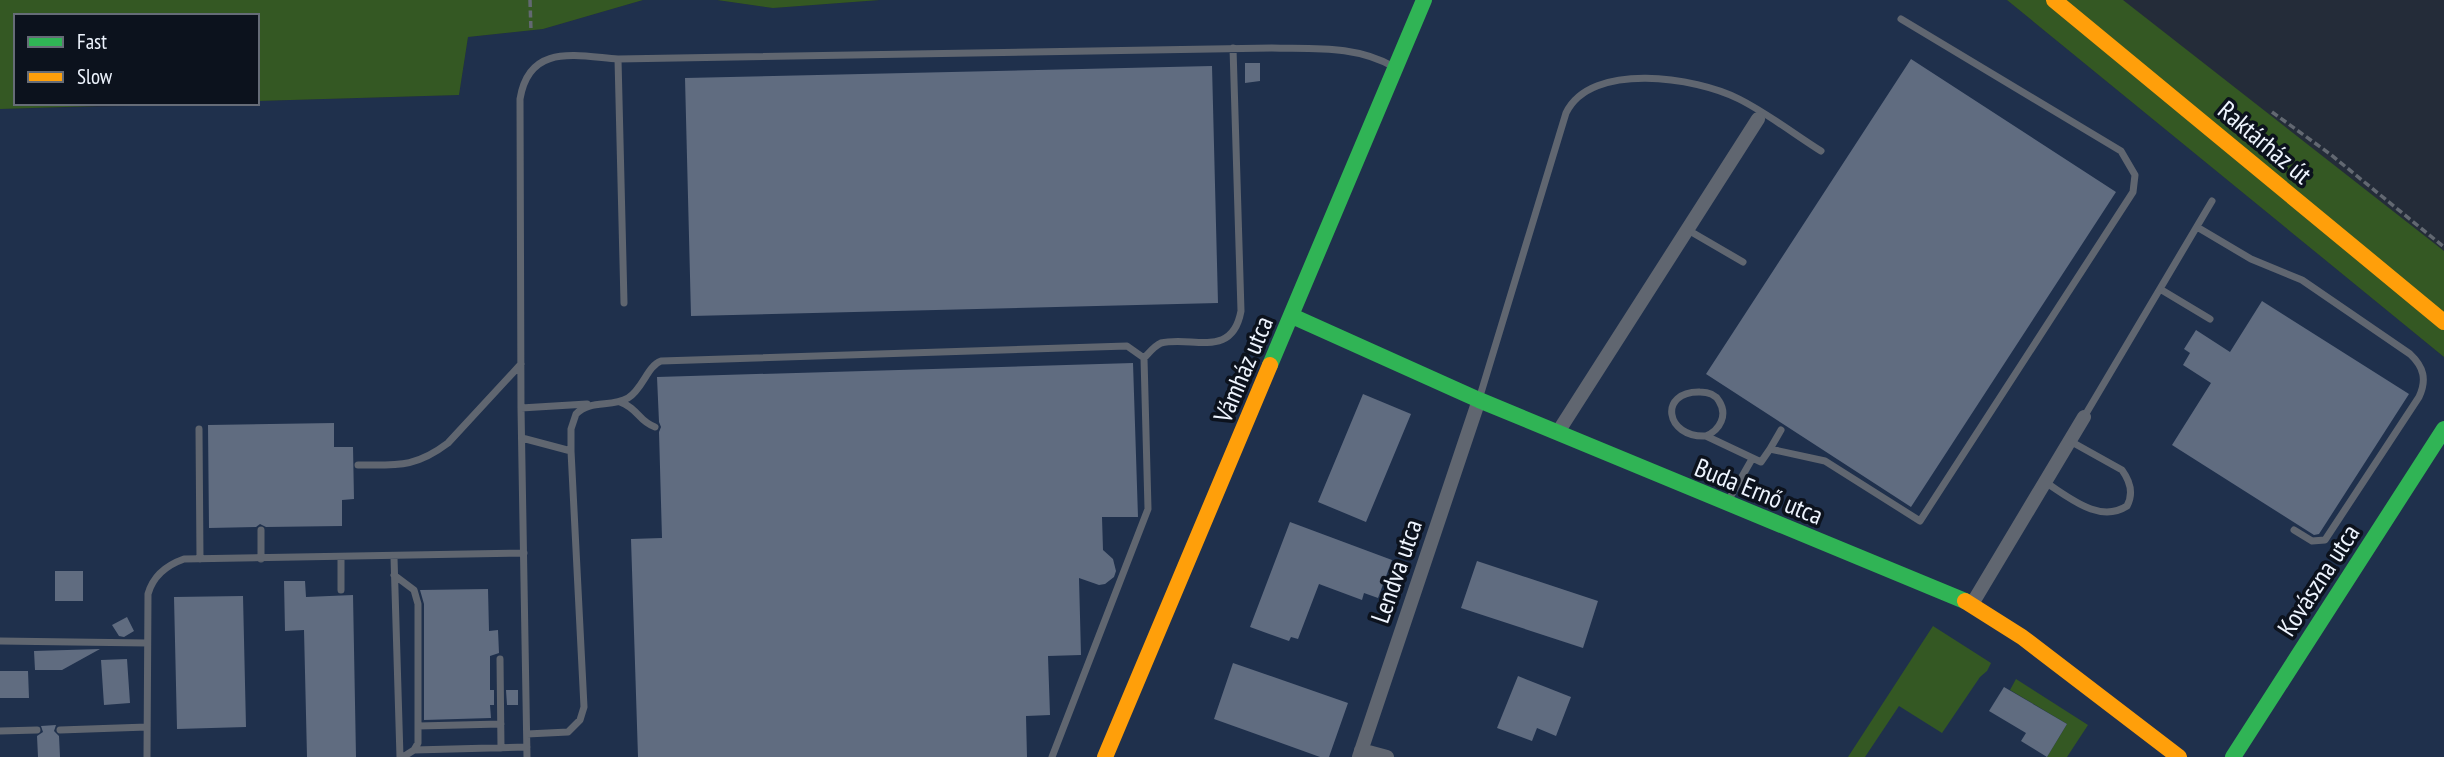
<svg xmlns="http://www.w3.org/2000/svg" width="2444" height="757" font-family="'PT Sans Narrow',sans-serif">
  <rect width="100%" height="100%" fill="#242c39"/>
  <path fill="#1f304c" d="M 643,0 L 717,0 L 773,8 L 880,0 L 2007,0 L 2444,357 L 2444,757 L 0,757 L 0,109 L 257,103 L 257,101 L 459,95 L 468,37 L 543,29 Z"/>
  <path fill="#345823" d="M 0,0 L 643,0 L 543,29 L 468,37 L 459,95 L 257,101 L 257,16 L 16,16 L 16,103 L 195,103 L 0,109 Z
    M 717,0 L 880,0 L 773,8 Z
    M 2007,0 L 2123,0 L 2444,251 L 2444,357 Z
    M 1933,626 L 1991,663 L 1987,671 L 1980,677 L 1942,733 L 1899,706 L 1865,757 L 1848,757 Z
    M 2016,679 L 2088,725 L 2067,757 L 2047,757 L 2067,724 L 2010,690 Z"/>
  <path fill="#606c80" d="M 1911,59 L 2116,192 L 1911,507 L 1706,374 Z
    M 1245,63 L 1260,63 L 1260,81 L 1245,83 Z
    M 1212,66 L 1218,303 L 691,316 L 685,78 Z
    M 2262,301 L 2409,394 L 2319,534 L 2314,535 L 2172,445 L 2211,383 L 2183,365 L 2190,353 L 2184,349 L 2196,330 L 2230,352 Z
    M 1133,363 L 1138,517 L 1102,517 L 1103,550 L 1113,559 L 1116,571 L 1114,577 L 1105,584 L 1099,585 L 1079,578 L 1081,655 L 1048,656 L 1050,715 L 1026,716 L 1027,757 L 638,757 L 631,539 L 662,538 L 659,432 L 661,427 L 659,422 L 657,377 Z
    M 1363,394 L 1411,414 L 1366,522 L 1318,502 Z
    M 334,423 L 334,447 L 353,447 L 354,499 L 342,500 L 342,526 L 266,527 L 260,524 L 256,527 L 209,528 L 208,425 Z
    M 1290,522 L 1392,560 L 1378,598 L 1364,593 L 1362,600 L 1319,584 L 1298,639 L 1291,637 L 1289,641 L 1250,627 Z
    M 1477,561 L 1598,601 L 1583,648 L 1461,608 Z
    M 55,571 L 83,571 L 83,601 L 55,601 Z
    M 284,581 L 305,581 L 306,597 L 353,595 L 356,757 L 307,757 L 304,630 L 285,631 Z
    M 488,589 L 489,631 L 498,630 L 499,653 L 490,656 L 490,690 L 494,690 L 494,705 L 490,705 L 491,718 L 424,720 L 424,604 L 420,590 Z
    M 243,596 L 246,727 L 177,729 L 174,597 Z
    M 127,617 L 134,631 L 124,637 L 119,636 L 112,625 Z
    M 100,649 L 62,670 L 35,670 L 34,651 Z
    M 127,659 L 130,703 L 104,705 L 101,660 Z
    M 1233,663 L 1348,703 L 1329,757 L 1320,757 L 1214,719 Z
    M 0,671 L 28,671 L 29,698 L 0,698 Z
    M 1518,676 L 1571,697 L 1556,736 L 1537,728 L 1532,741 L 1497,728 Z
    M 2004,687 L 2067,724 L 2047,757 L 2021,741 L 2026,733 L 1989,711 Z
    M 506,690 L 518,690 L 518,705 L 507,705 Z
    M 56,725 L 54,731 L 59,736 L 60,757 L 38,757 L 37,736 L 43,732 L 41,726 Z"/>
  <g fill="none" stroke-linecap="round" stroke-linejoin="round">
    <path stroke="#626871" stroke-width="3.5" stroke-dasharray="7 3.5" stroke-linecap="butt" d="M 530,0 L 531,31
      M 2272,112 L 2330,154 L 2444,247"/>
    <path stroke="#606670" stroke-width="7" d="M 618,59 L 624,303
      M 2197,227 L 2251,259 L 2302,280 L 2410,354 C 2424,367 2427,380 2419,397 L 2325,540 L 2312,541 L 2294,530
      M 1688,230 L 1743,262
      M 2160,289 L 2210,319
      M 1480,396 L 1566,113 C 1591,61 1696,77 1739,99 C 1767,113 1794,134 1821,151
      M 620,402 C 639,409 638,421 655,427
      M 521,408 L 587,404
      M 2084,417 L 2212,201
      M 199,429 L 200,559
      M 1706,436 C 1720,430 1728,415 1719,401 C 1715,394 1707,392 1700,392 C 1658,391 1665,438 1706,436 L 1761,462 L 1770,449 L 1825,461 L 1920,521 L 2133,192 L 2135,175 L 2121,151 L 1901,19
      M 522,438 L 571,451 L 584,707 L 580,720 L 568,732 L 527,734
      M 1770,449 L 1781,430
      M 571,451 L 571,429 L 576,414 C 591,399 611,408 628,398 C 643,389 647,366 661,361 L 1127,346 L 1144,358 C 1149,353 1154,346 1161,343 C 1191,335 1232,360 1241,311 L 1233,48
      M 358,465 C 397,465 415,468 448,443 L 521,364
      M 2045,482 C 2069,497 2099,524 2127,506 C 2134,493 2130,481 2122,470 L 2070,441
      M 1728,501 L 1752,459
      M 261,530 L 261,559
      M 341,557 L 341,590
      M 394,557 L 400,757
      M 394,575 L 414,590 L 418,604 L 418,743 L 414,750 L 403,757
      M 0,641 L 147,643
      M 500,659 L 501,748
      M 418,726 L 501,724
      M 60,730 L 147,727
      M 0,731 L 37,730
      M 414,750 L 527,747
      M 147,757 L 148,594 C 153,576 167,565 184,559 L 524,553
      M 527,757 L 521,408 L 520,99 C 529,43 576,56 618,59 L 1272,48 C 1314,49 1356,45 1394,67
      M 1052,757 L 1148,509 L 1144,358"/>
    <path stroke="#606670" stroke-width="14" d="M 1558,432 L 1758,119
      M 1972,604 L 2084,417
      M 1361,750 L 1387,757
      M 1359,757 L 1479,400"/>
    <path stroke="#30b455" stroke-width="16" d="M 1292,316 L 1479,400 L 1965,601
      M 1270,365 L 1424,0
      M 2233,757 L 2444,429"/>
    <path stroke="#ff9f0a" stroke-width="16" d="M 2054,0 L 2444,322
      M 1965,601 L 2022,637 L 2179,757
      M 1105,757 L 1270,365"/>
  </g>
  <g text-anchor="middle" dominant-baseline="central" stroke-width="7" stroke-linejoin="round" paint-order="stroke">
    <g font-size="26" fill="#eef4fe" stroke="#0c121d">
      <text transform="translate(2265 142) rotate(40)">Raktárház út</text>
      <text transform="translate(1243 369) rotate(-67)">Vámház utca</text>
      <text transform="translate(1759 491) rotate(22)">Buda Ernő utca</text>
      <text transform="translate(1396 571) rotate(-71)">Lendva utca</text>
      <text transform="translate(2318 580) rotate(-57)">Kovászna utca</text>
    </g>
  </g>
  <rect x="14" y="14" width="245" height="91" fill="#0c121d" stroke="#666c77" stroke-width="2"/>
  <rect x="28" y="37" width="35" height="10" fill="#30b455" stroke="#666c77" stroke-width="2"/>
  <text x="77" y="49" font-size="21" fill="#eef4fe">Fast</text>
  <rect x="28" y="72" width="35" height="10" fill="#ff9f0a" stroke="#666c77" stroke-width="2"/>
  <text x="77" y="84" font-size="21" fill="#eef4fe">Slow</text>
</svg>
